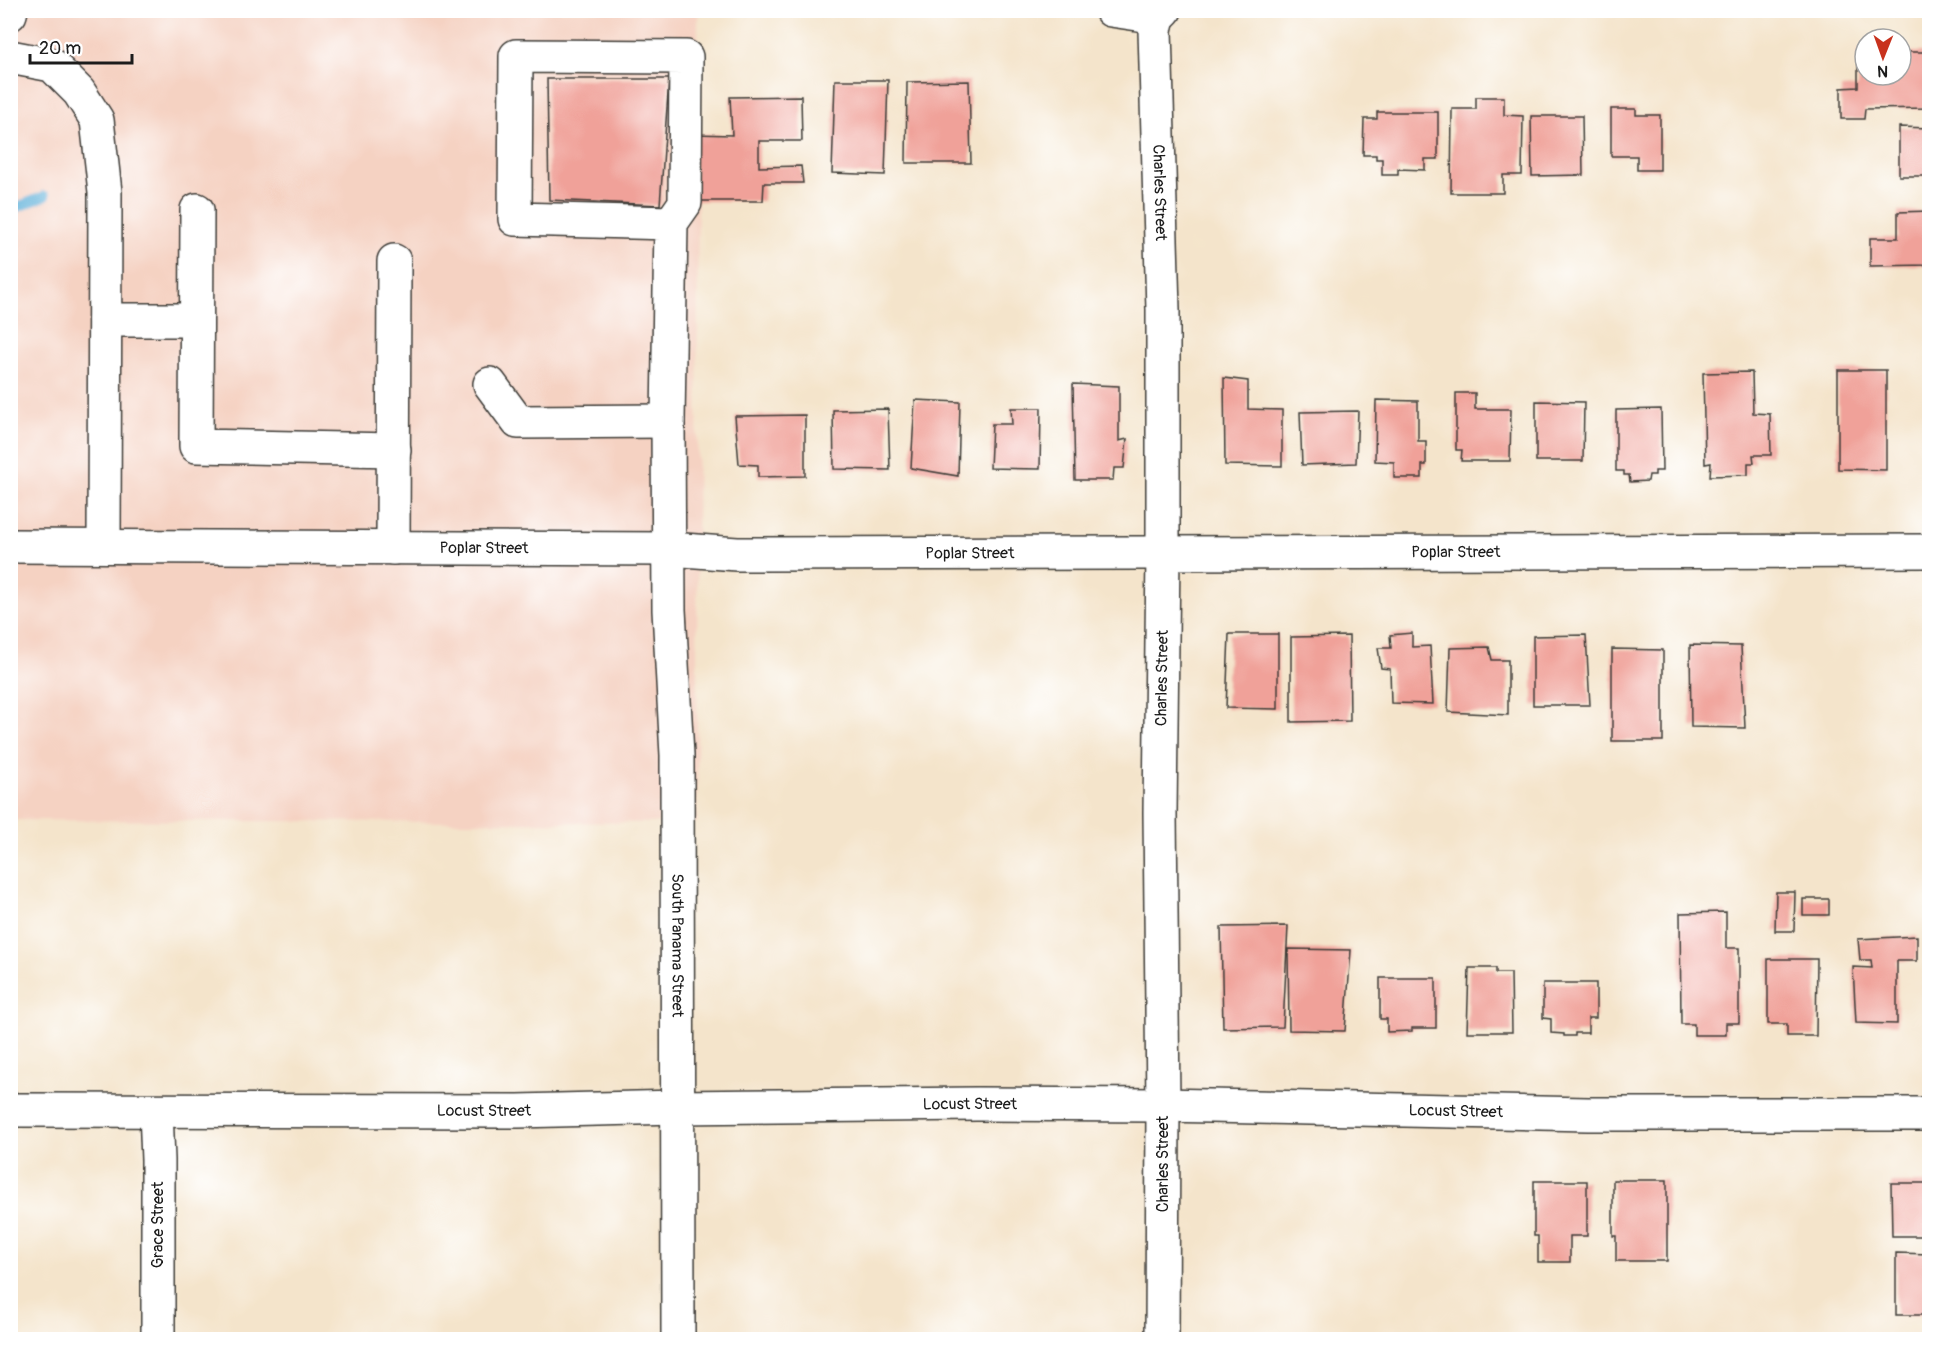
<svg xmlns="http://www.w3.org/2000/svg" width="1940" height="1350" font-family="Pangolin,sans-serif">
  <rect width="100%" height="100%" fill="#fff"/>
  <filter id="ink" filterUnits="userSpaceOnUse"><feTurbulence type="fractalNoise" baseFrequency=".0167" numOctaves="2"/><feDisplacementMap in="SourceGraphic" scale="12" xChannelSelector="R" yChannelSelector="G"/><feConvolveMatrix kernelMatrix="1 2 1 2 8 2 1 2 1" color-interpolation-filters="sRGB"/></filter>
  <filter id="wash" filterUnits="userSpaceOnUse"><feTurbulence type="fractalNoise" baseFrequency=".008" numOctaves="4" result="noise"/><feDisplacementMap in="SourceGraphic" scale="24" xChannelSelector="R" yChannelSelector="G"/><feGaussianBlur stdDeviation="1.35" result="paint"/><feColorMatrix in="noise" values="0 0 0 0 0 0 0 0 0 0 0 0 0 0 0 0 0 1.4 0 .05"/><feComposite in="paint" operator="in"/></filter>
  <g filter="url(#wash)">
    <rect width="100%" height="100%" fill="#f4e4cb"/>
    <path fill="#f5d2c2" d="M 11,11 L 698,11 L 697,823 L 11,820 Z"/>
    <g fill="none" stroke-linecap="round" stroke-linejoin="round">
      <path stroke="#5cafd8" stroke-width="10" d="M 10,210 L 45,196"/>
    </g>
    <g id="blocks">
      <path fill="#f0a199" d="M 1858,51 L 1865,52 L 1865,75 L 1901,75 L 1901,52 L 1930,52 L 1930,108 L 1865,109 L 1864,119 L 1841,119 L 1841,88 L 1858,87 Z
        M 547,79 L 669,79 L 660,205 L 549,200 Z
        M 835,80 L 888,80 L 885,175 L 832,173 Z
        M 969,81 L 971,163 L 906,163 L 907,82 Z
        M 801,96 L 802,141 L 759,141 L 759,167 L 801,166 L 803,183 L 764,183 L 763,201 L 696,201 L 694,134 L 732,135 L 730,97 Z
        M 1476,97 L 1504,97 L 1504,115 L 1523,116 L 1522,175 L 1503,175 L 1503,193 L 1451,193 L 1452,109 L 1476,109 Z
        M 1611,109 L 1636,109 L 1636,115 L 1660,115 L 1660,170 L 1637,170 L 1637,156 L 1611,156 Z
        M 1377,112 L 1438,112 L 1438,159 L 1425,159 L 1425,170 L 1398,169 L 1398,175 L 1382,175 L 1382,159 L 1376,159 L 1376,155 L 1363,155 L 1364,119 L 1377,119 Z
        M 1531,116 L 1582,116 L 1583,175 L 1532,176 Z
        M 1899,127 L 1930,128 L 1930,176 L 1899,176 Z
        M 1930,211 L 1930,265 L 1870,266 L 1870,238 L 1898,238 L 1898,212 Z
        M 1838,370 L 1886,370 L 1886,470 L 1838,469 Z
        M 1752,372 L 1753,413 L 1770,414 L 1771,455 L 1753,455 L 1754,463 L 1748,463 L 1748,475 L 1710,476 L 1711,463 L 1705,464 L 1703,373 Z
        M 1224,378 L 1248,381 L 1248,409 L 1282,410 L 1282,466 L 1225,465 Z
        M 1073,384 L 1119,386 L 1119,441 L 1127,439 L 1124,468 L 1114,468 L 1113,480 L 1075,480 Z
        M 1456,393 L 1475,393 L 1475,409 L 1511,409 L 1510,461 L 1461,461 L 1462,450 L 1456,450 Z
        M 915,400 L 960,402 L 958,476 L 911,468 Z
        M 1376,400 L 1418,401 L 1418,441 L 1426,441 L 1426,465 L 1422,465 L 1422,478 L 1394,478 L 1394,462 L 1375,461 Z
        M 1926,400 L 1930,400 L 1930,460 L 1926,460 Z
        M 1536,401 L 1584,402 L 1583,461 L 1536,461 Z
        M 1011,408 L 1041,408 L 1040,469 L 990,468 L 992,424 L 1012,424 Z
        M 888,409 L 890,470 L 834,469 L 833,410 Z
        M 1661,409 L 1662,471 L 1655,471 L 1655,475 L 1649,475 L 1648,481 L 1630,482 L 1629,475 L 1624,475 L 1624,471 L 1616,471 L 1616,410 Z
        M 1358,411 L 1356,463 L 1302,465 L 1300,412 Z
        M 805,415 L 805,476 L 758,477 L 758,465 L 739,464 L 735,416 Z
        M 1412,633 L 1412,647 L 1430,646 L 1433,704 L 1391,703 L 1390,669 L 1381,668 L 1378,648 L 1391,648 L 1390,635 Z
        M 1229,634 L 1278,634 L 1278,709 L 1226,708 Z
        M 1586,635 L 1590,705 L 1533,705 L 1533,636 Z
        M 1349,636 L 1350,721 L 1291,722 L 1291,637 Z
        M 1690,645 L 1741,646 L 1745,728 L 1691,727 Z
        M 1489,647 L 1492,660 L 1508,660 L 1508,715 L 1448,712 L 1450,648 Z
        M 1612,649 L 1663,650 L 1663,741 L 1612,741 Z
        M 1776,892 L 1795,892 L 1794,931 L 1775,931 Z
        M 1803,899 L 1829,899 L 1829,915 L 1803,915 Z
        M 1726,912 L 1726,948 L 1739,948 L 1739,1023 L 1726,1023 L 1726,1035 L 1694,1035 L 1694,1024 L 1681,1024 L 1680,913 Z
        M 1288,926 L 1283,1027 L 1223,1028 L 1221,927 Z
        M 1917,936 L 1917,961 L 1897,961 L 1897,1024 L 1856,1023 L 1853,967 L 1872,968 L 1871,960 L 1860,960 L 1858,939 Z
        M 1288,949 L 1351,950 L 1345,1031 L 1289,1030 Z
        M 1768,959 L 1817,959 L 1816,1036 L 1787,1036 L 1787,1024 L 1768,1024 Z
        M 1469,968 L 1496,968 L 1496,973 L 1511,973 L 1512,1032 L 1467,1032 Z
        M 1380,978 L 1436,978 L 1436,1028 L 1412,1028 L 1412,1031 L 1387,1032 L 1387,1019 L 1380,1019 Z
        M 1543,983 L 1596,983 L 1596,1018 L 1588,1018 L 1588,1033 L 1575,1033 L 1575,1036 L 1564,1036 L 1564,1034 L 1551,1033 L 1551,1019 L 1543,1018 Z
        M 1613,1180 L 1667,1180 L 1667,1261 L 1616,1261 L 1616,1236 L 1613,1236 Z
        M 1534,1181 L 1587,1181 L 1587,1236 L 1570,1236 L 1570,1262 L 1538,1262 L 1538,1236 L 1534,1236 Z
        M 1891,1183 L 1930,1183 L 1930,1236 L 1892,1236 Z
        M 1896,1253 L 1930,1254 L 1930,1315 L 1896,1315 Z"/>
    </g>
  </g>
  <g filter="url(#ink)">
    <use href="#blocks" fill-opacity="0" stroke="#3c3a36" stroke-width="1.5"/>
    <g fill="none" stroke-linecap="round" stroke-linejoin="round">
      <defs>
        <g id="minor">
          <path d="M 1111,10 L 1158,17 L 1165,10"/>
          <path d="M 10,14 L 11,10"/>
          <path id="s1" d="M 1158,17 L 1155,30 L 1163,310 L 1163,553 L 1160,813 L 1163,1105 L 1162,1340"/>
          <path d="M 10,57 L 52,65 L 79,92 L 97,120 L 105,192 L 104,545"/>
          <path d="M 197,210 L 196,446 L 394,450"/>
          <path id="s2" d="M 671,223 L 685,203 L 686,57 L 516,56 L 515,219 L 671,223 L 668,421 L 669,610 L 677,755 L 678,1340"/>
          <path d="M 105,320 L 196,320"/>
          <path d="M 490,384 L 518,422 L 668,421"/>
          <path id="s3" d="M 10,546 L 670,549 L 737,554 L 1930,551"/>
          <path d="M 393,548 L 394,261"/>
          <path id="s4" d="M 10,1110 L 518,1111 L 677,1107 L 977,1104 L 1163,1105 L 1588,1114 L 1930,1114"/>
          <path d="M 156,1111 L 158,1160 L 158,1340"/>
        </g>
      </defs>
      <use href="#minor" stroke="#3c3a36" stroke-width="36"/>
      <use href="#minor" stroke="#fff" stroke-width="33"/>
    </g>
  </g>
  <g text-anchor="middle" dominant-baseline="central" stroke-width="6" stroke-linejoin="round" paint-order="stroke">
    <g font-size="16" fill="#1c1c1c" stroke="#fff">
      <text stroke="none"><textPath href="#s1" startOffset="176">Charles Street</textPath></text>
      <text stroke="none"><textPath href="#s3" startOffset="474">Poplar Street</textPath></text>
      <text stroke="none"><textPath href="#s3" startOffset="1446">Poplar Street</textPath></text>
      <text stroke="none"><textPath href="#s3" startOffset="960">Poplar Street</textPath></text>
      <text transform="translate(1162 678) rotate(-89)">Charles Street</text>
      <text stroke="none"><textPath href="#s2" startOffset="1382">South Panama Street</textPath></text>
      <text stroke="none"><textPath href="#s4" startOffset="960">Locust Street</textPath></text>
      <text stroke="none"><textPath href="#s4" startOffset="474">Locust Street</textPath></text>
      <text stroke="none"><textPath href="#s4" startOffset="1446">Locust Street</textPath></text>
      <text transform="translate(1163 1164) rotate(-90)">Charles Street</text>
      <text transform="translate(158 1225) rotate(-90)">Grace Street</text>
    </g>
  </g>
  <rect width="1940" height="1350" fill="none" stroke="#fff" stroke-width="36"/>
  <g transform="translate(1883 57) rotate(181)"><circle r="28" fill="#ffffff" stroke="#a4a4a4" stroke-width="1.5"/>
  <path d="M0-4.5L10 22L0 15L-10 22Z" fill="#c8321e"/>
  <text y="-9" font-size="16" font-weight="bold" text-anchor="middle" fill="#1c1c1c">N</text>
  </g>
  <path d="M30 54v9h102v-9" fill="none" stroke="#1c1c1c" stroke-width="3"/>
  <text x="39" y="54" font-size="18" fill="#1c1c1c" stroke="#ffffff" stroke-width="4.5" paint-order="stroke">20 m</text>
</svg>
